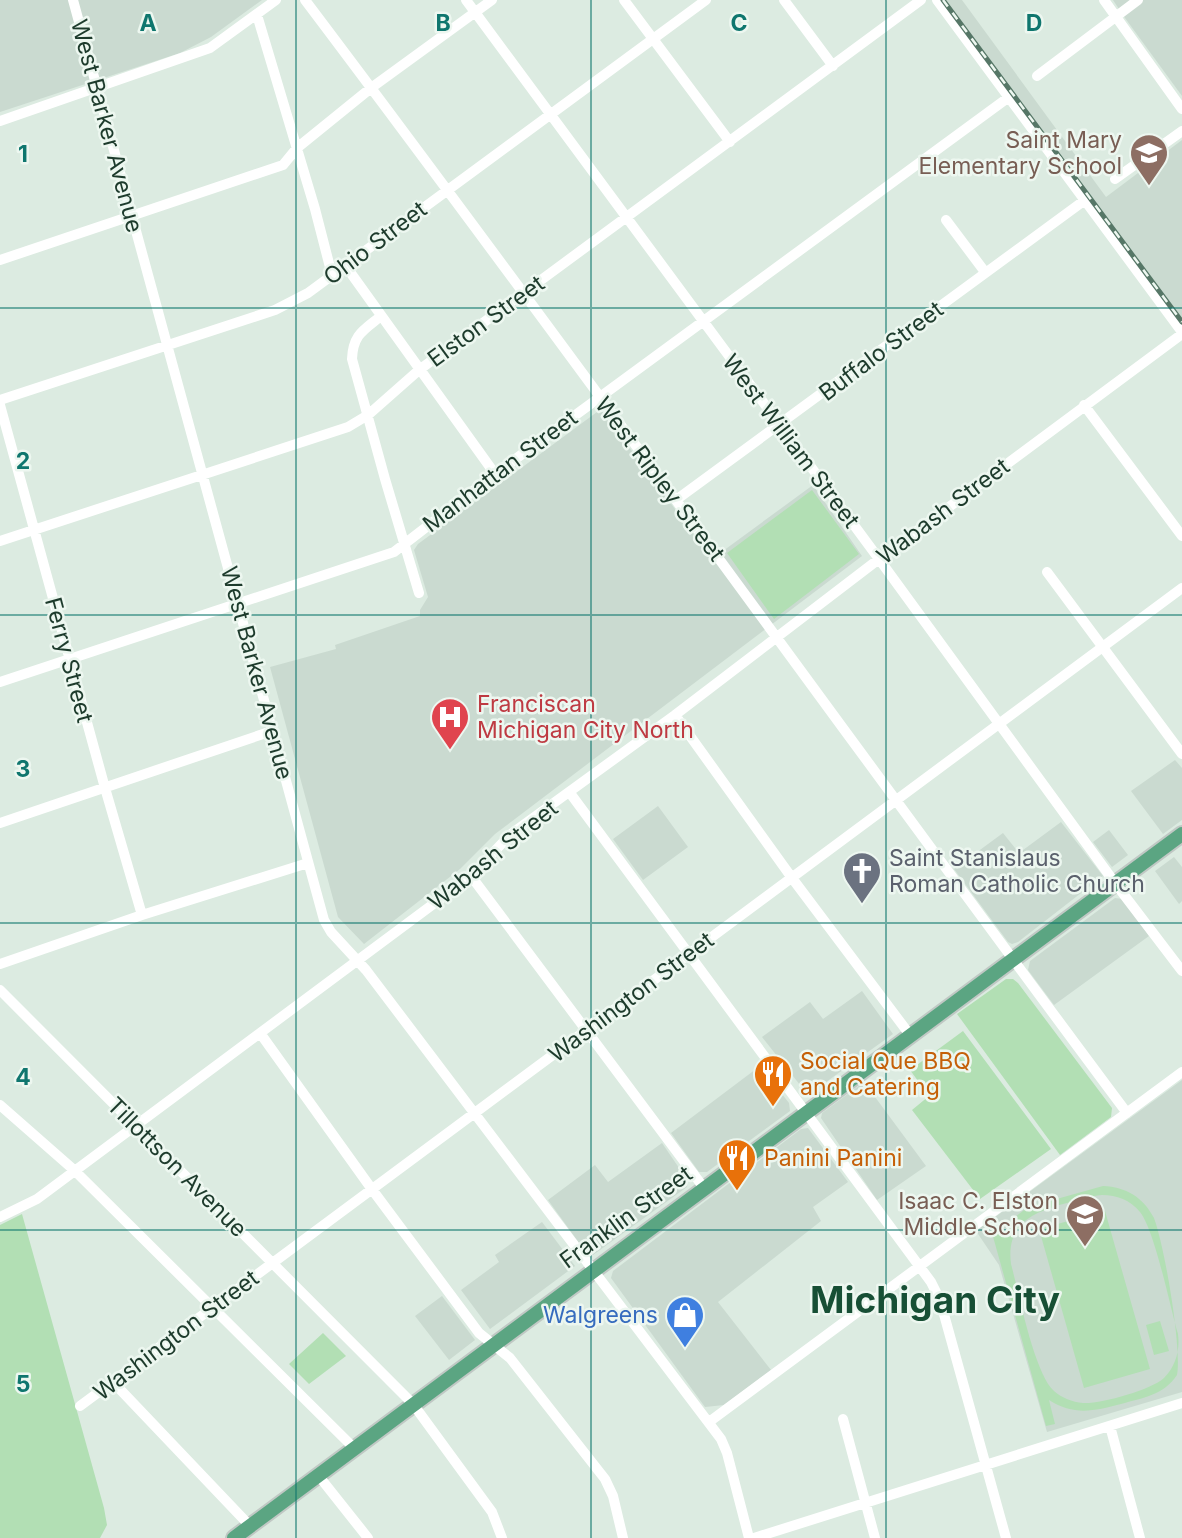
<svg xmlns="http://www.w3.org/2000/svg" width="1182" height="1538" font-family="Inter,sans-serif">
  <rect width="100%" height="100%" fill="#dcebe1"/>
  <path fill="#cadad0" d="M 0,0 L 262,0 L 211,37 L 180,53 L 0,112 Z
    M 940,0 L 962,0 L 1106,197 L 1182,140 L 1182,328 Z
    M 1113,0 L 1182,0 L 1182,96 L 1125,18 Z
    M 597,412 L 603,412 L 712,559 L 813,485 L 862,556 L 495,834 L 460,869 L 364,944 L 338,917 L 270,667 L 336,649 L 335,645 L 420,616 L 420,610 L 428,597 L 414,550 L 418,544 Z
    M 1175,760 L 1182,768 L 1182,820 L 1163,834 L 1131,791 Z
    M 658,806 L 688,847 L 643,880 L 613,839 Z
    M 1061,822 L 1103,876 L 1018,942 L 1012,944 L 1008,942 L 954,869 L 1003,833 L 1019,853 Z
    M 1109,830 L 1128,855 L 1112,867 L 1093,842 Z
    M 1174,857 L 1182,867 L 1182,901 L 1179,904 L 1155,871 Z
    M 1115,898 L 1123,899 L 1149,936 L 1054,1005 L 1028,970 L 1030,961 Z
    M 862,991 L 893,1034 L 808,1095 L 762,1037 L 810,1002 L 823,1019 Z
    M 760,1066 L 789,1103 L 790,1111 L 707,1172 L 699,1172 L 671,1133 Z
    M 1182,1080 L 1182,1392 L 1047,1432 L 999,1265 L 976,1231 Z
    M 864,1082 L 926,1166 L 877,1200 L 821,1118 L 822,1113 Z
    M 808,1128 L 848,1182 L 813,1207 L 821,1221 L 718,1302 L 771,1370 L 724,1405 L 705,1407 L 611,1278 L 613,1271 L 801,1129 Z
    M 662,1143 L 688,1181 L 687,1187 L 593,1255 L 582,1247 L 548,1200 L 595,1165 L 608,1182 Z
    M 542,1222 L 575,1266 L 490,1329 L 461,1290 L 499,1262 L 495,1255 Z
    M 442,1296 L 475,1340 L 449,1360 L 415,1316 Z"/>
  <path fill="#b2dfb4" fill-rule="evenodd" d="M 812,490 L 859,554 L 774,619 L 727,553 Z
    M 1006,979 L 1013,979 L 1018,983 L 1112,1108 L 1111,1117 L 1060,1155 L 957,1014 Z
    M 963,1031 L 1051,1149 L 980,1199 L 912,1110 L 929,1096 L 910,1070 Z
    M 1103,1186 C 1126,1187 1143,1197 1154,1218 C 1165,1248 1182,1349 1177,1375 C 1164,1395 1142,1398 1121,1404 C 1094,1411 1074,1416 1049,1400 L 1055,1424 L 1046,1426 L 992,1233 L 1001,1227 L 1004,1236 L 1015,1217 L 1028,1207 ZM 1102,1195 C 1117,1195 1130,1200 1140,1212 C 1155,1231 1170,1307 1178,1334 C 1180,1350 1176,1366 1164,1378 C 1151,1390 1101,1404 1083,1403 C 1072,1402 1062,1398 1054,1391 C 1034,1373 1019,1293 1011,1264 C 1006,1225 1031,1213 1063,1204 C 1076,1201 1089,1196 1102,1195 Z
    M 1105,1211 L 1150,1369 L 1084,1388 L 1039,1229 Z
    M 22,1214 L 104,1508 L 107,1525 L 100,1538 L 0,1538 L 0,1225 Z
    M 1160,1321 L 1169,1351 L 1154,1355 L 1146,1325 Z
    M 323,1333 L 346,1356 L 309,1384 L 289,1364 Z"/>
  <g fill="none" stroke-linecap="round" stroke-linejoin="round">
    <defs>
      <path id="major" d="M 234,1538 L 1182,834"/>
    </defs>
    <use href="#major" stroke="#c0c8c4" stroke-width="18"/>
    <path stroke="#fff" stroke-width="10" d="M 73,0 L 324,920 L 331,932 L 366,970 L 721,1439 L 727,1453 L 749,1538
      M 305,0 C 583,368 851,743 1127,1113
      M 466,0 L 879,559 L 1115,883 L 1182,971
      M 624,0 L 730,142
      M 784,0 L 833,66
      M 937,0 L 1182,332
      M 1104,0 L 1182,109
      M 257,15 L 315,209 L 332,275
      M 1037,76 L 1138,0
      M 0,121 L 210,48 L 276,0
      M 1115,179 L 1182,131
      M 946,220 L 985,272
      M 0,260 L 283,165 L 297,148 L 371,88 L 492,0
      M 345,265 L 495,474
      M 381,316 C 364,330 353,334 352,359 L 385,479 L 419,593
      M 0,400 L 275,310 L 308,293 L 706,0
      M 0,405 L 105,788 L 142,915
      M 1084,405 L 1182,536
      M 676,500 L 1085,200
      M 0,541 L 348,427 L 368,415 L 419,370 L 921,0
      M 1047,572 L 1182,754
      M 0,682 L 394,552 L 495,474 L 1009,97
      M 675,715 L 792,878 L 910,1035
      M 570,793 L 931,1282 L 940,1300 L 1006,1538
      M 0,823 L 272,731
      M 471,876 L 704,1188
      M 0,964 L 142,915 L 308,863
      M 0,990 L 413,1404 L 492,1512 L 502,1538
      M 260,1033 L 371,1188 L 479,1333 L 510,1358 L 605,1479 L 613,1496 L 623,1538
      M 0,1105 L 74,1170 L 354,1448
      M 0,1217 L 37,1199 L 471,876 L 511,834 L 675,715 L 879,559 L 1182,334
      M 113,1382 L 250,1526
      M 80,1406 L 1182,588
      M 843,1419 L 875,1538
      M 709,1422 L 1182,1072
      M 1110,1426 L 1140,1538
      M 318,1475 L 368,1538
      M 754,1538 L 1182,1403"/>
    <use href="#major" stroke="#5ba582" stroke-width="14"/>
    <defs>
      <path id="rail" d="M 943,0 L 1182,322"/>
    </defs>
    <use href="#rail" stroke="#567767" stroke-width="5"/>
    <use href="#rail" stroke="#edf7f0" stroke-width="2.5" stroke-dasharray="8" stroke-linecap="butt"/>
  </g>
  <path fill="none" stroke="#0f766e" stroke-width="2" stroke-opacity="0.55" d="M 296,0 L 296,1538M 591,0 L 591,1538M 886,0 L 886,1538M 0,308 L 1182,308M 0,615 L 1182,615M 0,923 L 1182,923M 0,1230 L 1182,1230"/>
  <defs>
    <symbol id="school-pin" viewBox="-11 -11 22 30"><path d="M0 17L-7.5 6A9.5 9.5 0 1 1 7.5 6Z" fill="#8d6e63" stroke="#edf7f0"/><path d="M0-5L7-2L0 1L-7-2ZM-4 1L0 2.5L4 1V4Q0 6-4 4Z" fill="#fff"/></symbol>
    <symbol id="hospital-pin" viewBox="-11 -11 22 30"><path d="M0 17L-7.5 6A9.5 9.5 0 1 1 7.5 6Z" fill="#e0444e" stroke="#edf7f0"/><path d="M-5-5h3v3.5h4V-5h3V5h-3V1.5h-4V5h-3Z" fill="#fff"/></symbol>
    <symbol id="church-pin" viewBox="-11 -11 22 30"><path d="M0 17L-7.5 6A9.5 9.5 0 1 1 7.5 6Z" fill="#6b7280" stroke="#edf7f0"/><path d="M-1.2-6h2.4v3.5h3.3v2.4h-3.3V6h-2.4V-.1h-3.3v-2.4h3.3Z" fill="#fff"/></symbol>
    <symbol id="restaurant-pin" viewBox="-11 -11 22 30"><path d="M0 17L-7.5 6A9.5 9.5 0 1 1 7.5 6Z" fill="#e8710a" stroke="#edf7f0"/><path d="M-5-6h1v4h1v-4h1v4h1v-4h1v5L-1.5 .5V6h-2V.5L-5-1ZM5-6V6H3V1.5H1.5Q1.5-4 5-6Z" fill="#fff"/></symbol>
    <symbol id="shop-pin" viewBox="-11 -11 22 30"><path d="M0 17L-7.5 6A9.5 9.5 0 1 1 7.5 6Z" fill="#3f7fe0" stroke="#edf7f0"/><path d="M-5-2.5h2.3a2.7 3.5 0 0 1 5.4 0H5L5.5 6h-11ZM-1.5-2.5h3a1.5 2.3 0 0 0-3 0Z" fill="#fff"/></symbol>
  </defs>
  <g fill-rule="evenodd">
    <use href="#school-pin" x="1127" y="131" width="44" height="60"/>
    <use href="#hospital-pin" x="428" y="695" width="44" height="60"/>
    <use href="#church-pin" x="840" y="849" width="44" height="60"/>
    <use href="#restaurant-pin" x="751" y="1052" width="44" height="60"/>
    <use href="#restaurant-pin" x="715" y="1136" width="44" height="60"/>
    <use href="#school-pin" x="1063" y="1192" width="44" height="60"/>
    <use href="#shop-pin" x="663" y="1293" width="44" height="60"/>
  </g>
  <g text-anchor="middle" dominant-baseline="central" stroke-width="5" stroke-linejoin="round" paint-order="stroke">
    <g font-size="23" fill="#1d3b2c" stroke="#edf7f0">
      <text transform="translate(107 126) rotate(75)">West Barker Avenue</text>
      <text transform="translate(375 243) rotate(-37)">Ohio Street</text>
      <text transform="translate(486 321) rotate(-36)">Elston Street</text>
      <text transform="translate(881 351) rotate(-37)">Buffalo Street</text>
      <text transform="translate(791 441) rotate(53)">West William Street</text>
      <text transform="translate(500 471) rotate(-37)">Manhattan Street</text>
      <text transform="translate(660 479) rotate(53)">West Ripley Street</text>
      <text transform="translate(943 511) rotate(-37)">Wabash Street</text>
      <text transform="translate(69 660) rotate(75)">Ferry Street</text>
      <text transform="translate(257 673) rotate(75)">West Barker Avenue</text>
      <text transform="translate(493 855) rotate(-39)">Wabash Street</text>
      <text transform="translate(631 997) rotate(-37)">Washington Street</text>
      <text transform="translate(177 1167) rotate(45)">Tillottson Avenue</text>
      <text transform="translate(626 1217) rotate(-36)">Franklin Street</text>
      <text transform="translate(176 1335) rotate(-37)">Washington Street</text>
    </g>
    <g font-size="23" fill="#785e54" stroke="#edf7f0" text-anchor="end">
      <text x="1122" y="140">Saint Mary<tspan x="1122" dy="26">Elementary School</tspan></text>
      <text x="1058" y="1201">Isaac C. Elston<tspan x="1058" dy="26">Middle School</tspan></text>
    </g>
    <g font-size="23" fill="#be3a42" stroke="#edf7f0" text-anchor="start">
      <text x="477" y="704">Franciscan<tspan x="477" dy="26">Michigan City North</tspan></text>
    </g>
    <g font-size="23" fill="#5b616d" stroke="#edf7f0" text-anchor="start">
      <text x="889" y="858">Saint Stanislaus<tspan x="889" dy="26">Roman Catholic Church</tspan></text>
    </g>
    <g font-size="23" fill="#c56008" stroke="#edf7f0" text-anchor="start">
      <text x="800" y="1061">Social Que BBQ<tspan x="800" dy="26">and Catering</tspan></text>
      <text x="764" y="1158">Panini Panini</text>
    </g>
    <g font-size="23" fill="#366cbe" stroke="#edf7f0" text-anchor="end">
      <text x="658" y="1315">Walgreens</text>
    </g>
    <g font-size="37" font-weight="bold" fill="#174f35" stroke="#edf7f0">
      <text x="935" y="1299">Michigan City</text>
    </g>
  </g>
  <g font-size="23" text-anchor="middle" font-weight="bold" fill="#0f766e" stroke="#edf7f0" stroke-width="5" stroke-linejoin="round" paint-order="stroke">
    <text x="148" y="31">A</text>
    <text x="443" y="31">B</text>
    <text x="739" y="31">C</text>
    <text x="1034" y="31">D</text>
    <text x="23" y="162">1</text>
    <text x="23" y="469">2</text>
    <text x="23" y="777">3</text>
    <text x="23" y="1085">4</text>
    <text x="23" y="1392">5</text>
  </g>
</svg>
